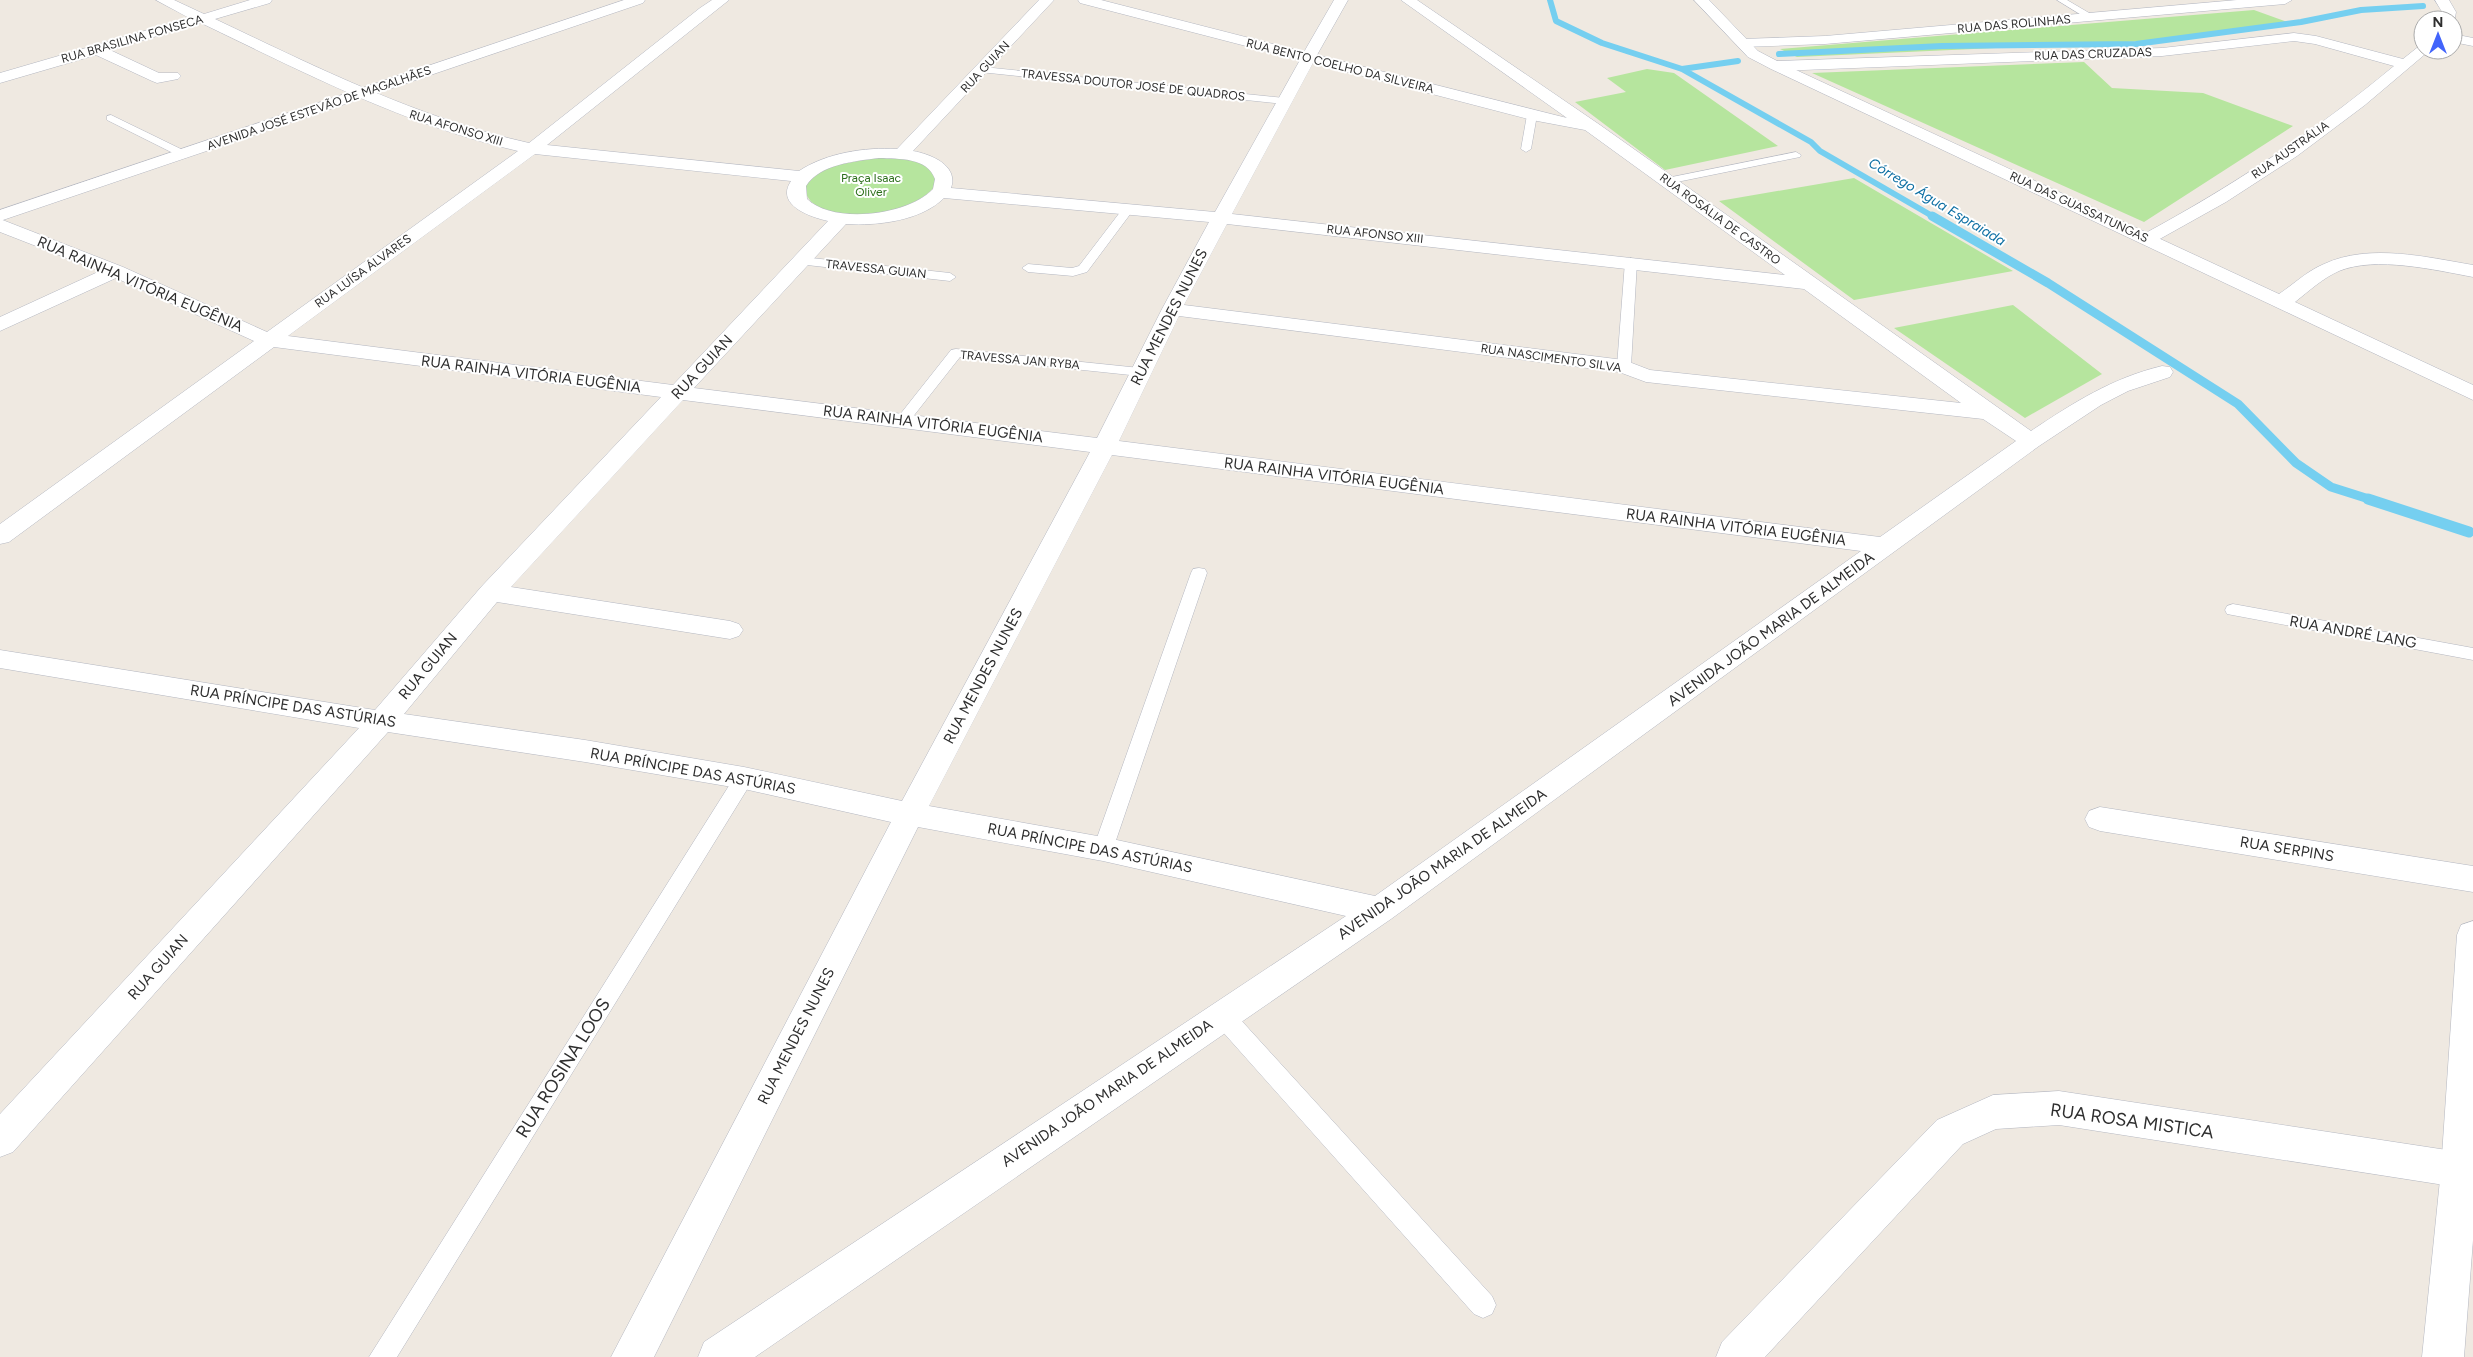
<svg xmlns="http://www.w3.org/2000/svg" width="2473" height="1357" font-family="Figtree,sans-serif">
  <rect width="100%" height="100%" fill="#efe9e1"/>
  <path fill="#b6e59e" d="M 2254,10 L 2296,25 L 2170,40 L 1797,57 L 1780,49 Z
    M 2084,62 L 2112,88 L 2203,93 L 2293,126 L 2144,222 L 1812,73 Z
    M 1647,69 L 1674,73 L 1778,146 L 1665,170 L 1575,102 L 1626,92 L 1607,78 Z
    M 890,155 L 926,163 L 938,181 C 919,220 803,230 805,185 L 826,167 Z
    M 1854,178 L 2013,271 L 1854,300 L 1719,201 Z
    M 2013,305 L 2102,374 L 2025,418 L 1894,328 Z"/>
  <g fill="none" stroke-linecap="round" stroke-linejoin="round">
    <path stroke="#75cff0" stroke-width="6" d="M 1550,0 L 1556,21 L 1602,43 L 1682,69 L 1811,142 L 1820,151 L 1934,217
      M 1779,54 L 1942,46 L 2136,44 L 2301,22 L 2361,10 L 2423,6
      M 1682,69 L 1738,61"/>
    <path stroke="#75cff0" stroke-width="9" d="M 1932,216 L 2048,283 L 2238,404 L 2296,463 L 2331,487 L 2372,500"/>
    <path stroke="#75cff0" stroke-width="11" d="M 2368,499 L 2469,532"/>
    <defs>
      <path id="lane" d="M 2057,0 L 2067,0 L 2096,17 L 2088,19 Z
        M 983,67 L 1284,98 L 1289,101 L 1284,104 L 980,72 L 978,70 Z
        M 1532,112 L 1537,115 L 1531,149 L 1526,152 L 1521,149 L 1527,115 Z
        M 111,115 L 187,152 L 188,154 L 187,156 L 179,156 L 107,120 L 107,116 Z
        M 1796,152 L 1801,155 L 1800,157 L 1667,184 L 1661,181 L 1667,178 Z
        M 1128,206 L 1134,209 L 1087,272 L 1073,276 L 1028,272 L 1022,268 L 1028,264 L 1072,268 L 1079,266 L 1124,207 Z
        M 802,257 L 950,273 L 956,277 L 950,281 L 798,264 L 796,261 Z
        M 1631,258 L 1637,262 L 1631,366 L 1624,370 L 1617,366 L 1625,262 Z
        M 956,349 L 1140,368 L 1147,372 L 1140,376 L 960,357 L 908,423 L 898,423 L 896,420 L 898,417 L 951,350 Z
        M 1199,568 L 1205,569 L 1207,573 L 1113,849 L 1110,855 L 1103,857 L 1096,855 L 1093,849 L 1191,573 L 1193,569 Z
        M 2233,604 L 2473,648 L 2473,660 L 2227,614 L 2225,610 L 2227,606 Z
        M 744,771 L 751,773 L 753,778 L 751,783 L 397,1357 L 369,1357 L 737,773 Z
        M 1222,1005 L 1230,1008 L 1492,1296 L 1496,1305 L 1492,1314 L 1483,1318 L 1474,1314 L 1214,1022 L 1211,1015 L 1214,1008 Z"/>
      <path id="street" d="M 156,0 L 174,0 L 204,14 L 250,0 L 272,0 L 270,3 L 215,19 C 318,68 418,118 529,143 L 700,8 L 712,0 L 729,0 L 547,145 L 799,171 C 826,153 865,147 897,149 L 1039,0 L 1054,0 L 913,151 C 930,154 959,165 951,188 L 1215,212 L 1300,60 L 1080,3 L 1078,0 L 1101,0 L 1304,52 L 1334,0 L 1348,0 L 1317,55 L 1567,118 L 1401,0 L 1417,0 L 1600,125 L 2031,431 C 2073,403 2112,378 2162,366 L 2170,367 L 2173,372 L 2170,377 L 2128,391 L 2101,405 L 2039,446 L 1391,919 L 755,1357 L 698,1357 L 704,1342 L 1346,916 L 1103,861 L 918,827 L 654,1357 L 611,1357 L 891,822 L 744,789 L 585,762 L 388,732 L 13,1152 L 0,1157 L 0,1114 L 359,728 L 0,668 L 0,650 L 375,710 L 482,586 L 661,397 L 274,347 L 9,542 L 0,544 L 0,524 L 254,341 L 116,278 L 0,331 L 0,317 L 100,271 L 0,232 L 0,219 L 123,267 L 267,332 L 518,151 C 405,125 305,73 201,23 L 110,50 L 159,73 L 178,73 L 181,76 L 178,79 L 157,83 L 152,81 L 96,55 L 0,83 L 0,73 L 189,18 ZM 1313,63 L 1532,120 L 1585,130 L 1785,275 L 1232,214 ZM 535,154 L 791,181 C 775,205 810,217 828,221 L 673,385 L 288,336 ZM 879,158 C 899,159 927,157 935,179 L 933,189 C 909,215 834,225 807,199 L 806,186 C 820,164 855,161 879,158 ZM 944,198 L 1209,222 L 1162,309 L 1097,438 L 694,388 L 846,224 C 877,226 921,221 944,198 ZM 1227,224 L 1804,289 L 1961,403 L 1650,370 L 1624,360 L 1184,305 ZM 1179,316 L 1619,372 L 1646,382 L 1983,419 L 2016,441 L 1880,537 L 1119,441 ZM 683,400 L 1090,452 L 902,801 L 744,767 L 585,740 L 404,714 L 497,602 L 730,639 L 739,636 L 743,630 L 739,624 L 730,621 L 511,587 ZM 1112,455 L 1861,551 L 1375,896 L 1103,837 L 929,806 Z
        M 2237,0 L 2292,0 L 2285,4 L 1825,44 L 1742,47 L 1735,43 L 1742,39 L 1825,36 Z
        M 2435,0 L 2449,0 L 2456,12 L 2454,23 L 2453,20 L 2442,20 L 2442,12 Z
        M 2294,33 L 2316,36 L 2403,59 L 2418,47 L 2423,46 L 2423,50 L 2430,50 L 2365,105 L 2297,156 L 2226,202 L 2149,245 L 2142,243 L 2140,239 L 2142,235 C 2231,187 2316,131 2394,66 L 2315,44 L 2294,41 L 2162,56 L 1776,71 L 1768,66 L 1776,61 L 2162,48 Z
        M 2453,34 L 2473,38 L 2473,46 L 2453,42 Z
        M 2100,807 L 2473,866 L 2473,892 L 2100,831 L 2089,827 L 2085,819 L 2089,811 Z
        M 2059,1091 L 2460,1152 L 2473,1157 L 2473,1194 L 2457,1187 L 2059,1125 L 1996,1129 L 1963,1144 L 1765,1357 L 1716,1357 L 1722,1342 L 1937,1120 L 1993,1095 Z"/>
      <path id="secondary" d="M 624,0 L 645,0 L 643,3 L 0,221 L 0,210 Z
        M 1694,0 L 1709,0 L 1758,51 L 1781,63 L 2279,294 C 2294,284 2307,271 2324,264 C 2369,243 2426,257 2473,265 L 2473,277 C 2435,270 2376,256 2339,271 C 2323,278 2309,291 2295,302 L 2473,385 L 2473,400 L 1771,69 L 1748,57 Z
        M 2473,921 L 2473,1240 L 2464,1357 L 2422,1357 L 2441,1170 L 2457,935 L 2461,925 Z"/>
    </defs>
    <use href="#lane" stroke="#b4b7c1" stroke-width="1"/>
    <use href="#street" stroke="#b4b7c1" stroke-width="1"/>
    <use href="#secondary" stroke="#b4b7c1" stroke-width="1"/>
    <use href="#lane" fill="#fff" fill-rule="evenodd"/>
    <use href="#street" fill="#fff" fill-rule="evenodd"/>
    <use href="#secondary" fill="#fff" fill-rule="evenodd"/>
  </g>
  <g text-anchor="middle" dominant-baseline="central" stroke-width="4" stroke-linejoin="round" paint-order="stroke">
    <g font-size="12" fill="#2e2e2e" stroke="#fff">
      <text transform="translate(2014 24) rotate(-5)">RUA DAS ROLINHAS</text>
      <text transform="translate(132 39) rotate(-16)">RUA BRASILINA FONSECA</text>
      <text transform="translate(2093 54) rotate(-2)">RUA DAS CRUZADAS</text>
      <text transform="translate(1340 66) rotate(14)">RUA BENTO COELHO DA SILVEIRA</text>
      <text transform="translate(985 67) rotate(-47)">RUA GUIAN</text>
      <text transform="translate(1133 85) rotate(6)">TRAVESSA DOUTOR JOSÉ DE QUADROS</text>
      <text transform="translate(319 108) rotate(-19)">AVENIDA JOSÉ ESTEVÃO DE MAGALHÃES</text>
      <text transform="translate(456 128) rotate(17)">RUA AFONSO XIII</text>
      <text transform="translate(2290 150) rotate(-35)">RUA AUSTRÁLIA</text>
      <text transform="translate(2079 207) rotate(25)">RUA DAS GUASSATUNGAS</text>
      <text transform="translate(1720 219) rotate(36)">RUA ROSÁLIA DE CASTRO</text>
      <text transform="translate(1375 234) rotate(6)">RUA AFONSO XIII</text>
      <text transform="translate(876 269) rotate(6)">TRAVESSA GUIAN</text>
      <text transform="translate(363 271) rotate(-36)">RUA LUÍSA ÁLVARES</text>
      <text transform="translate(1551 358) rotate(8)">RUA NASCIMENTO SILVA</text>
      <text transform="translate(1020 360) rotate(5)">TRAVESSA JAN RYBA</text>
    </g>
    <g font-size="12" fill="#2c6e1b" stroke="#fff">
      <text x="871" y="178">Praça Isaac<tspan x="871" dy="14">Oliver</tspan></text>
    </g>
    <g font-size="14" font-style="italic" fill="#0d6fa3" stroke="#fff">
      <text transform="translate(1937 202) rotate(31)">Córrego Água Espraiada</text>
    </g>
    <g font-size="15" fill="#2e2e2e" stroke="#fff">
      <text transform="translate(140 284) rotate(23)">RUA RAINHA VITÓRIA EUGÊNIA</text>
      <text transform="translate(1169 317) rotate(-63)">RUA MENDES NUNES</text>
      <text transform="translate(702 367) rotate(-47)">RUA GUIAN</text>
      <text transform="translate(531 374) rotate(7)">RUA RAINHA VITÓRIA EUGÊNIA</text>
      <text transform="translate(933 424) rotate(7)">RUA RAINHA VITÓRIA EUGÊNIA</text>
      <text transform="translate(1334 476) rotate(7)">RUA RAINHA VITÓRIA EUGÊNIA</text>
      <text transform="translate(1736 527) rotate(7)">RUA RAINHA VITÓRIA EUGÊNIA</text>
      <text transform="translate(1771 629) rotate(-36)">AVENIDA JOÃO MARIA DE ALMEIDA</text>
      <text transform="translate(2353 632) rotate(10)">RUA ANDRÉ LANG</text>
      <text transform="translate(428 666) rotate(-50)">RUA GUIAN</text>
      <text transform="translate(983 676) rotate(-62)">RUA MENDES NUNES</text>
      <text transform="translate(293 706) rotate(9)">RUA PRÍNCIPE DAS ASTÚRIAS</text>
      <text transform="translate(693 771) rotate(10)">RUA PRÍNCIPE DAS ASTÚRIAS</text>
      <text transform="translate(1090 848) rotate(11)">RUA PRÍNCIPE DAS ASTÚRIAS</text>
      <text transform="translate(2287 849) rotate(9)">RUA SERPINS</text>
      <text transform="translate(1442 864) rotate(-35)">AVENIDA JOÃO MARIA DE ALMEIDA</text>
      <text transform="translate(158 967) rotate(-48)">RUA GUIAN</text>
      <text transform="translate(796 1036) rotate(-63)">RUA MENDES NUNES</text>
      <text transform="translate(1107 1093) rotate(-34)">AVENIDA JOÃO MARIA DE ALMEIDA</text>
    </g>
    <g font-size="18" fill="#2e2e2e" stroke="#fff">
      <text transform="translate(563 1068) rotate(-58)">RUA ROSINA LOOS</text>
      <text transform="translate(2132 1121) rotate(8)">RUA ROSA MISTICA</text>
    </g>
  </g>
  <g transform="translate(2438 35)"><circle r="24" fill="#ffffff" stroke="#ababab"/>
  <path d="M0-4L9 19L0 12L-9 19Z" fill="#4264fb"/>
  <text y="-8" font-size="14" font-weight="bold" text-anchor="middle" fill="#2e2e2e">N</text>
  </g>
</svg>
